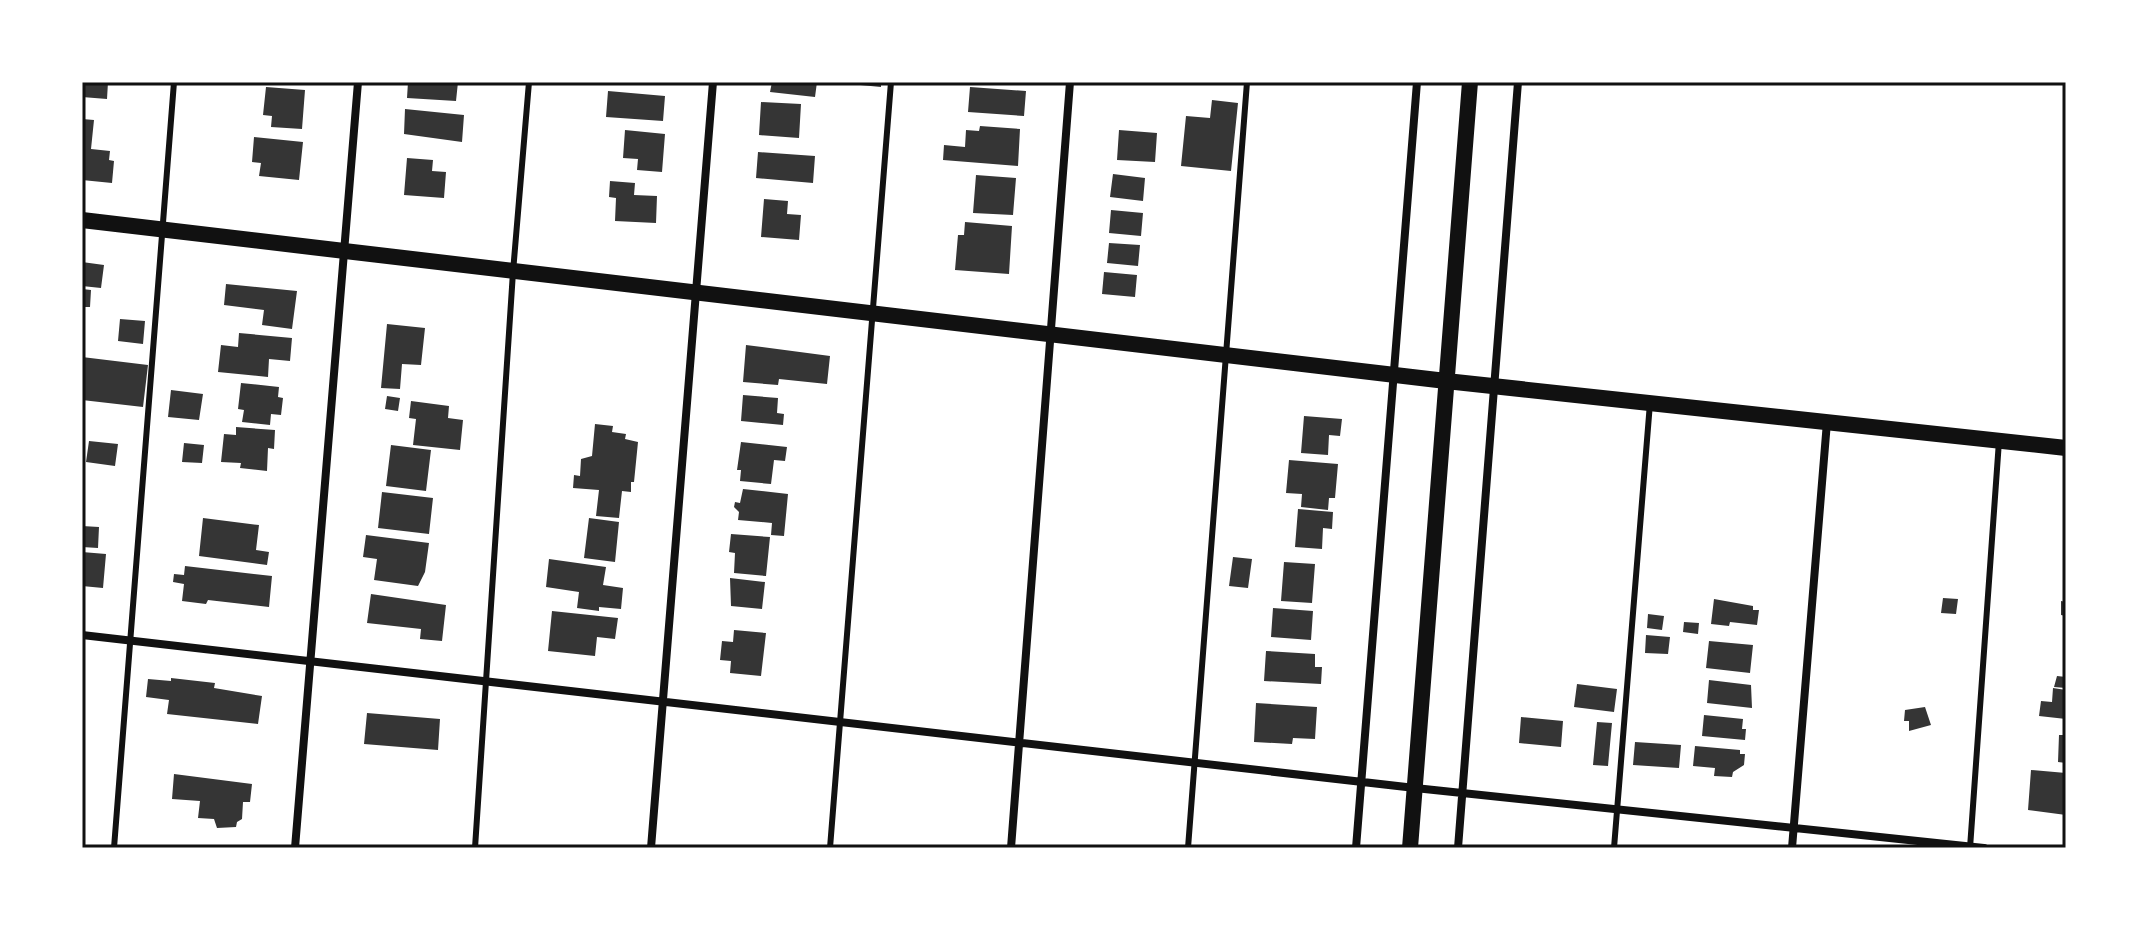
<svg xmlns="http://www.w3.org/2000/svg" width="2148" height="930" font-family="Ubuntu,sans-serif">
  <rect width="100%" height="100%" fill="#fff"/>
  <path fill="#353535" d="M 82,82 L 108,82 L 107,99 L 82,97 Z
    M 408,82 L 458,82 L 456,101 L 407,98 Z
    M 772,82 L 817,82 L 815,97 L 770,92 Z
    M 850,82 L 881,82 L 881,87 L 850,84 Z
    M 266,87 L 305,90 L 302,129 L 271,127 L 272,116 L 263,115 Z
    M 970,87 L 1026,91 L 1024,116 L 968,112 Z
    M 608,91 L 665,96 L 663,121 L 606,117 Z
    M 1212,100 L 1238,103 L 1231,171 L 1181,166 L 1186,116 L 1210,118 Z
    M 761,102 L 801,104 L 799,138 L 759,135 Z
    M 405,109 L 464,115 L 462,142 L 404,134 Z
    M 82,119 L 94,120 L 91,149 L 110,151 L 109,160 L 114,161 L 112,183 L 82,180 Z
    M 980,126 L 1020,129 L 1018,166 L 943,160 L 944,145 L 965,147 L 966,130 L 979,131 Z
    M 625,130 L 665,134 L 662,172 L 637,170 L 638,159 L 623,158 Z
    M 1119,130 L 1157,133 L 1155,162 L 1117,160 Z
    M 254,137 L 303,142 L 299,180 L 259,176 L 261,163 L 252,162 Z
    M 758,152 L 815,156 L 813,183 L 756,178 Z
    M 407,158 L 433,160 L 432,171 L 446,172 L 444,198 L 404,195 Z
    M 1113,174 L 1145,178 L 1143,201 L 1110,197 Z
    M 976,175 L 1016,178 L 1013,215 L 973,213 Z
    M 610,181 L 635,183 L 634,195 L 657,196 L 656,223 L 615,221 L 616,198 L 609,197 Z
    M 764,199 L 788,201 L 787,214 L 801,215 L 799,240 L 761,237 Z
    M 1111,210 L 1143,213 L 1141,236 L 1109,233 Z
    M 965,222 L 1012,226 L 1009,274 L 955,270 L 958,235 L 964,235 Z
    M 1109,243 L 1140,245 L 1138,266 L 1107,263 Z
    M 82,262 L 104,265 L 101,288 L 82,286 Z
    M 1104,272 L 1137,275 L 1135,297 L 1102,294 Z
    M 226,284 L 297,291 L 292,329 L 262,325 L 264,310 L 224,305 Z
    M 82,289 L 91,290 L 90,307 L 82,307 Z
    M 120,319 L 145,321 L 143,344 L 118,341 Z
    M 387,324 L 425,328 L 421,365 L 402,364 L 400,389 L 381,388 Z
    M 239,333 L 292,338 L 290,361 L 269,359 L 268,377 L 218,372 L 221,345 L 238,347 Z
    M 746,345 L 830,356 L 827,384 L 779,379 L 778,385 L 743,382 Z
    M 82,357 L 148,365 L 143,407 L 82,400 Z
    M 241,383 L 279,387 L 278,397 L 283,398 L 281,415 L 271,414 L 270,425 L 242,422 L 244,410 L 238,409 Z
    M 171,390 L 203,394 L 199,420 L 168,417 Z
    M 743,395 L 778,398 L 777,413 L 784,414 L 783,425 L 741,421 Z
    M 387,396 L 400,398 L 398,411 L 385,409 Z
    M 411,401 L 449,406 L 448,418 L 463,420 L 460,450 L 413,445 L 416,419 L 409,418 Z
    M 1304,416 L 1342,419 L 1340,436 L 1329,435 L 1328,455 L 1301,453 Z
    M 595,424 L 613,426 L 612,432 L 626,434 L 625,439 L 638,442 L 634,482 L 631,482 L 631,492 L 622,491 L 619,518 L 596,516 L 599,490 L 573,488 L 574,475 L 580,476 L 581,459 L 592,456 Z
    M 236,427 L 275,430 L 274,449 L 268,448 L 267,471 L 240,468 L 241,463 L 221,462 L 224,434 L 236,435 Z
    M 89,441 L 118,444 L 115,466 L 86,462 Z
    M 741,442 L 787,447 L 785,461 L 774,460 L 771,484 L 740,481 L 741,470 L 737,470 Z
    M 184,443 L 204,445 L 202,463 L 182,462 Z
    M 391,445 L 431,450 L 426,491 L 386,486 Z
    M 1289,460 L 1338,464 L 1335,498 L 1329,498 L 1328,510 L 1301,507 L 1302,494 L 1286,493 Z
    M 743,489 L 788,494 L 784,536 L 771,535 L 772,523 L 738,520 L 739,512 L 734,507 L 735,502 L 740,503 Z
    M 382,492 L 433,498 L 429,534 L 378,528 Z
    M 1298,509 L 1333,512 L 1332,529 L 1323,528 L 1322,549 L 1295,547 Z
    M 203,518 L 259,525 L 256,550 L 269,552 L 267,565 L 199,556 Z
    M 589,518 L 619,522 L 615,562 L 584,558 Z
    M 82,526 L 99,527 L 98,548 L 82,547 Z
    M 731,534 L 770,537 L 766,576 L 734,573 L 735,553 L 729,552 Z
    M 366,535 L 429,543 L 425,572 L 418,586 L 374,580 L 377,559 L 363,557 Z
    M 82,552 L 106,554 L 103,588 L 82,586 Z
    M 1233,557 L 1252,559 L 1248,588 L 1229,586 Z
    M 549,559 L 606,567 L 603,585 L 623,588 L 621,609 L 599,607 L 599,611 L 577,608 L 579,592 L 546,587 Z
    M 1284,562 L 1315,564 L 1312,603 L 1281,601 Z
    M 185,566 L 272,576 L 269,607 L 208,600 L 206,604 L 182,601 L 184,584 L 173,582 L 174,574 L 184,575 Z
    M 730,578 L 765,582 L 762,609 L 731,606 Z
    M 371,594 L 446,605 L 442,641 L 420,639 L 421,629 L 367,623 Z
    M 1943,598 L 1958,599 L 1956,614 L 1941,613 Z
    M 1714,599 L 1753,606 L 1753,610 L 1759,610 L 1757,625 L 1730,622 L 1729,626 L 1711,624 Z
    M 2061,601 L 2066,602 L 2066,616 L 2061,615 Z
    M 1273,608 L 1313,611 L 1311,640 L 1271,637 Z
    M 552,611 L 618,618 L 615,639 L 597,637 L 595,656 L 548,651 Z
    M 1648,614 L 1664,616 L 1662,630 L 1647,628 Z
    M 1684,622 L 1699,623 L 1698,634 L 1683,632 Z
    M 734,630 L 766,633 L 761,676 L 730,673 L 731,661 L 720,660 L 722,641 L 733,642 Z
    M 1646,635 L 1670,637 L 1668,654 L 1645,653 Z
    M 1709,641 L 1753,645 L 1750,673 L 1706,668 Z
    M 1266,651 L 1315,654 L 1315,667 L 1322,667 L 1321,684 L 1264,681 Z
    M 2057,676 L 2066,677 L 2066,688 L 2054,687 Z
    M 171,678 L 215,683 L 214,688 L 262,696 L 258,724 L 167,714 L 169,700 L 146,697 L 148,679 L 171,681 Z
    M 1709,680 L 1751,685 L 1752,708 L 1707,703 Z
    M 1577,684 L 1617,689 L 1614,712 L 1574,707 Z
    M 2053,688 L 2066,690 L 2066,719 L 2039,716 L 2041,701 L 2052,702 Z
    M 1256,703 L 1317,707 L 1315,739 L 1293,738 L 1292,744 L 1254,742 Z
    M 1925,707 L 1931,725 L 1909,731 L 1909,721 L 1904,721 L 1905,710 Z
    M 367,713 L 440,719 L 438,750 L 364,744 Z
    M 1704,715 L 1743,719 L 1742,729 L 1746,729 L 1745,740 L 1702,736 Z
    M 1521,717 L 1563,721 L 1561,747 L 1519,743 Z
    M 1597,722 L 1612,723 L 1608,766 L 1593,765 Z
    M 2059,735 L 2066,735 L 2066,763 L 2058,762 Z
    M 1635,742 L 1681,745 L 1679,768 L 1633,765 Z
    M 1695,746 L 1740,750 L 1740,754 L 1745,754 L 1744,765 L 1733,772 L 1732,777 L 1714,776 L 1715,768 L 1693,766 Z
    M 2031,770 L 2066,773 L 2066,815 L 2028,810 Z
    M 174,774 L 252,784 L 250,802 L 243,802 L 242,819 L 237,822 L 236,827 L 217,828 L 214,819 L 198,818 L 200,801 L 172,799 Z"/>
  <g fill="none" stroke-linecap="round" stroke-linejoin="round">
    <path stroke="#111" stroke-width="6" d="M 114,848 L 174,82
      M 475,848 L 513,272 L 529,82
      M 830,848 L 891,82
      M 1188,848 L 1247,82
      M 1614,848 L 1650,403
      M 1970,848 L 1999,441"/>
    <path stroke="#111" stroke-width="8" d="M 82,635 L 1415,788 L 1984,848
      M 295,848 L 358,82
      M 651,848 L 713,82
      M 1011,848 L 1070,82
      M 1356,848 L 1417,82
      M 1458,848 L 1518,82
      M 1792,848 L 1827,422"/>
    <path stroke="#111" stroke-width="16" d="M 82,220 L 1446,381 L 2066,448
      M 1410,848 L 1470,82"/>
  </g>
  <rect width="2148" height="930" fill="none" stroke="#ffffff" stroke-width="168"/>
  <rect x="84" y="84" width="1980" height="762" fill="none" stroke="#111" stroke-width="3"/>
</svg>
